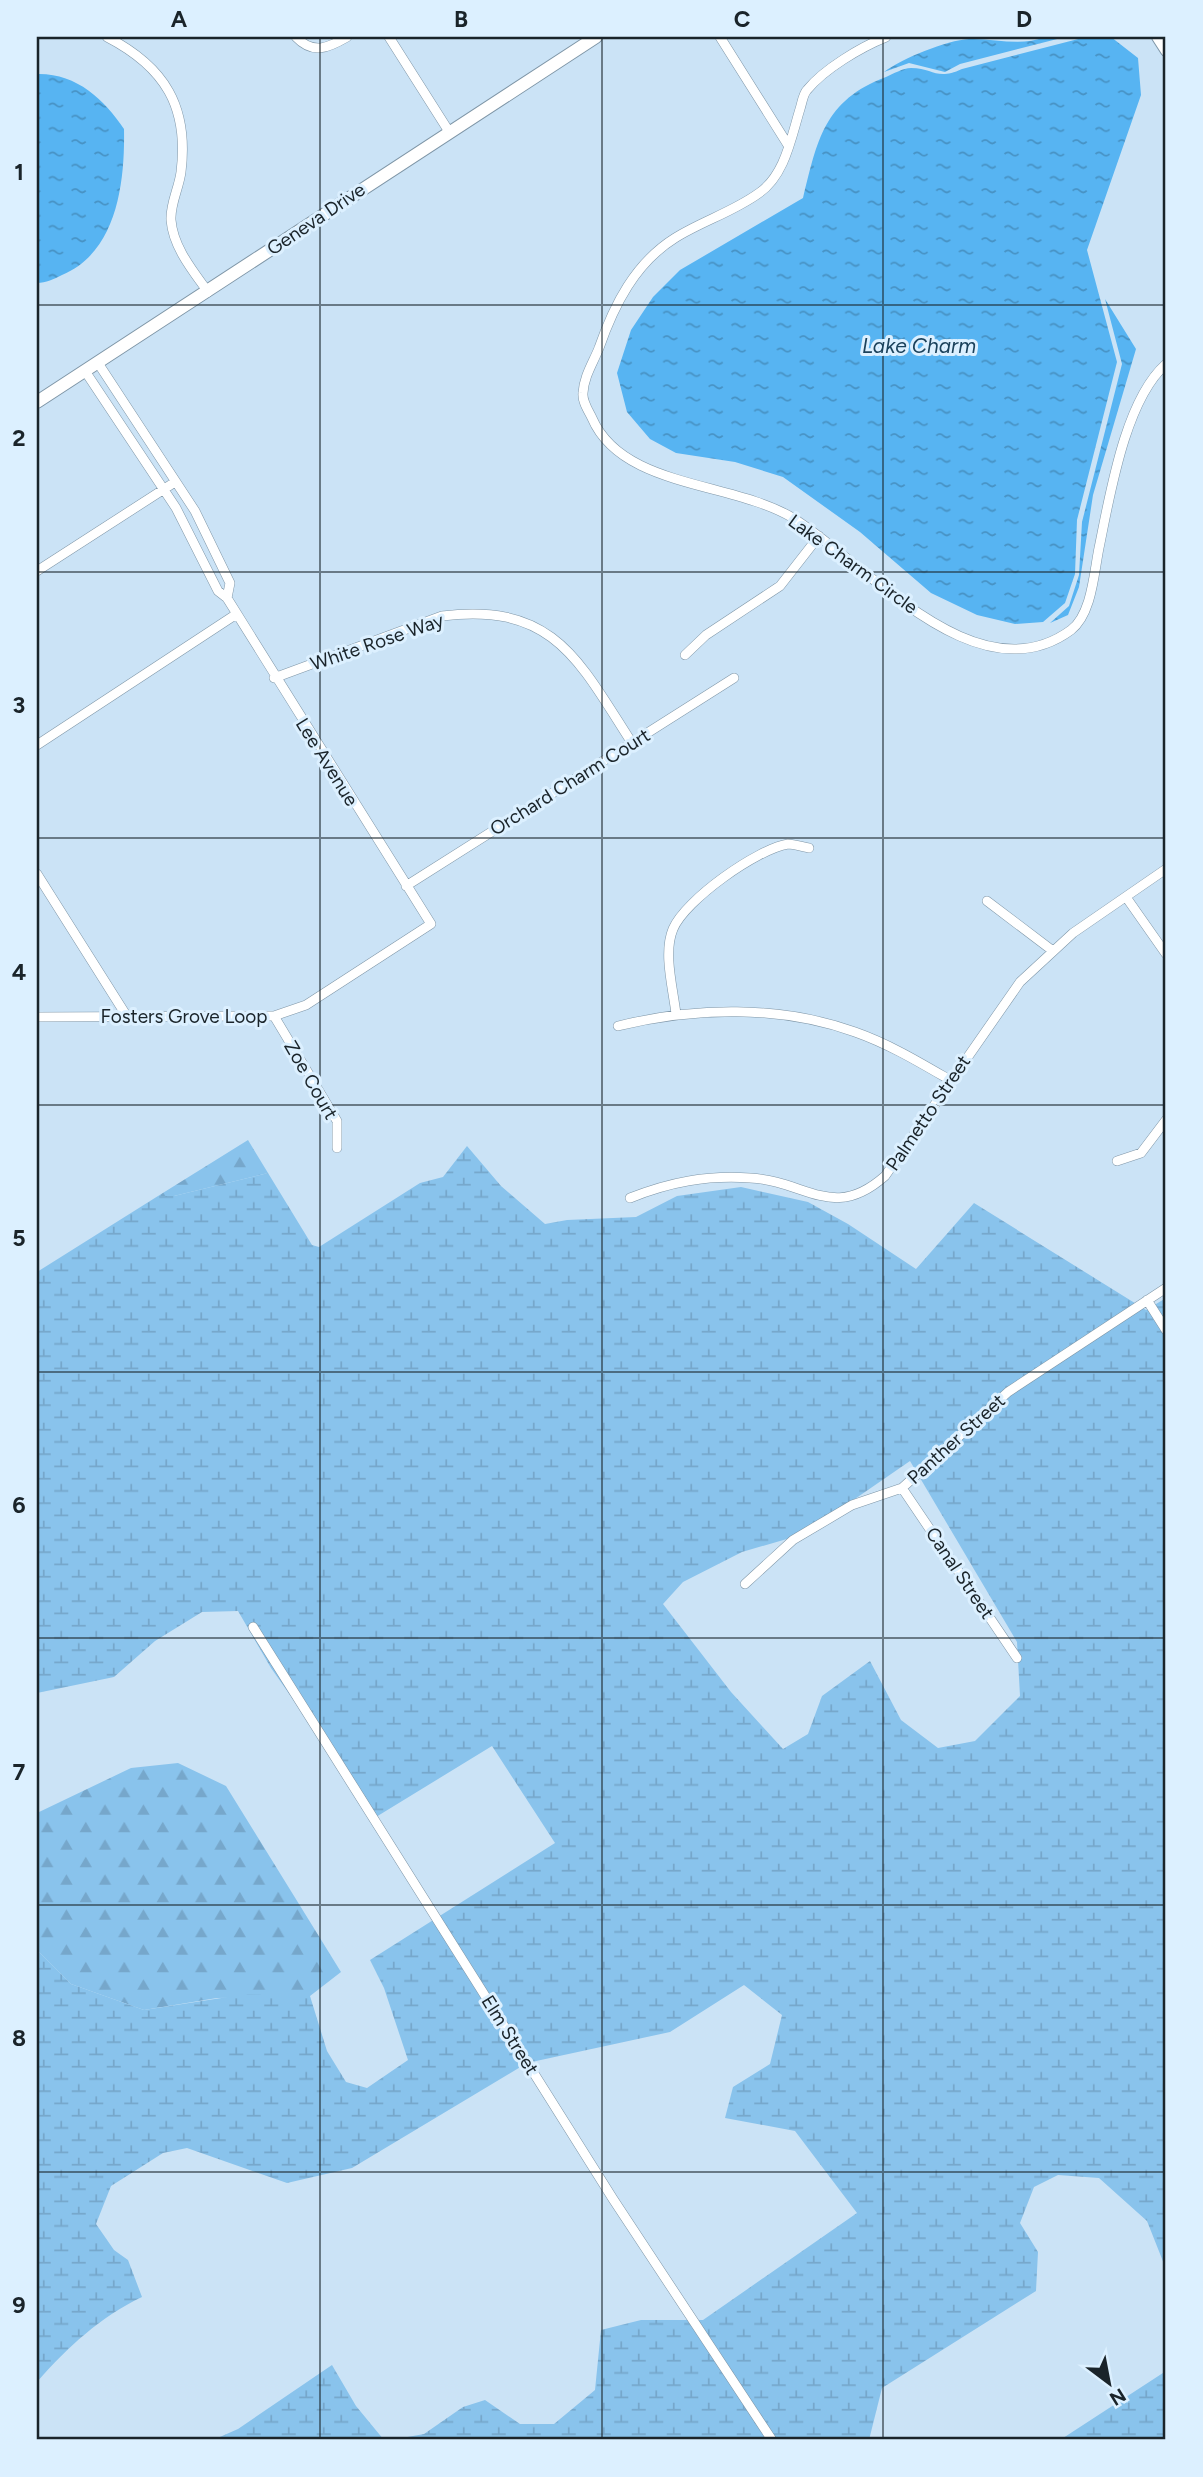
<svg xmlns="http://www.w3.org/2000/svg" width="1203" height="2477" font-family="Figtree,sans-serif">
  <defs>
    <pattern id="forest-firs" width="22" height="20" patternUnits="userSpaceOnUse" patternTransform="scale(1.75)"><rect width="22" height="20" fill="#89c3ec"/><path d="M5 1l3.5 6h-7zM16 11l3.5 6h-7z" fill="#76a7cb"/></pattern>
    <pattern id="wetland-marsh" width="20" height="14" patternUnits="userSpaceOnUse" patternTransform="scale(1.75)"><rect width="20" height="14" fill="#89c3ec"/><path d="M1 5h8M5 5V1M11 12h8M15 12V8" fill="none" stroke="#76a7cb"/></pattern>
    <pattern id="water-ripples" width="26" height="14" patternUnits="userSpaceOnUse" patternTransform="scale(1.75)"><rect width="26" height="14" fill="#57b4f2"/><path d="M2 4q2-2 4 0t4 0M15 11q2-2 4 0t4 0" fill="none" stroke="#4792c4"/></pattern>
  </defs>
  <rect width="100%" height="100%" fill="#cbe3f6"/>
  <path fill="url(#forest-firs)" d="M 248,1140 L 268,1173 L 174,1196 L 158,1196 Z
    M 178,1763 L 226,1786 L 341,1972 L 310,1996 L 217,1998 L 144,2010 L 71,1984 L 37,1950 L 37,1813 L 131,1768 Z"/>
  <path fill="url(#wetland-marsh)" fill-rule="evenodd" d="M 467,1146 L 501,1186 L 545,1224 L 567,1220 L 636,1217 L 677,1196 L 741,1187 L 808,1202 L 848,1224 L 916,1269 L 974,1203 L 1146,1310 L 1166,1298 L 1166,2269 L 1147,2221 L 1099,2178 L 1058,2175 L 1034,2187 L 1020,2223 L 1038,2252 L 1036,2291 L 882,2388 L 869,2440 L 391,2440 L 424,2434 L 463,2407 L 485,2400 L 520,2424 L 554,2424 L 595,2390 L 601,2330 L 641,2320 L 703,2320 L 857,2213 L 795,2131 L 725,2118 L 733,2087 L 770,2064 L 782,2015 L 744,1985 L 670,2032 L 527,2063 L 352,2168 L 287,2183 L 187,2148 L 163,2153 L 111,2186 L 96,2224 L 114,2250 L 128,2260 L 142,2297 C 100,2317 68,2347 37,2382 L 37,1950 L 71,1984 L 144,2010 L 247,1994 L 310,1996 L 327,2051 L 346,2082 L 367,2088 L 408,2060 L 384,1988 L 370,1960 L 555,1843 L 492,1746 L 376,1817 L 271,1668 L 238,1611 L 202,1612 L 155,1641 L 114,1677 L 37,1693 L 37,1272 L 158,1196 L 174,1196 L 268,1173 L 312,1245 L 319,1247 L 420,1183 L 443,1177 ZM 910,1461 L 1017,1642 L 1020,1696 L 975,1741 L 938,1748 L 901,1720 L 870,1661 L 822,1696 L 808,1734 L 783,1749 L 731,1692 L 663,1604 L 683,1582 L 742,1552 L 804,1534 Z
    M 332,2365 L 356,2406 L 384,2440 L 213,2440 L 238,2429 Z
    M 1166,2371 L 1166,2440 L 1060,2440 Z"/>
  <path fill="url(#water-ripples)" d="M 1045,37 L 1065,37 L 960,64 L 945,72 L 909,63 L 884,72 C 901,59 947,40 969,39 C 995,38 1020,47 1045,37 Z
    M 1086,37 L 1111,37 L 1138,58 L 1141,95 L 1087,250 L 1117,362 L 1077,520 L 1075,574 L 1065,603 L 1043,622 L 1015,624 L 977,615 L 931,593 L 860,532 L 783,477 L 735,462 L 676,453 L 650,439 L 627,412 L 617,373 L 631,330 L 653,297 L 680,270 L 803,198 C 817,141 824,100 886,77 C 893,74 903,68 911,68 C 934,68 936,81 962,69 Z
    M 37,74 C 76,73 104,99 124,129 C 125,183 117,252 62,275 C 54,279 46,283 37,283 Z
    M 1105,299 L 1136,349 L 1093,495 L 1079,587 L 1068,615 L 1050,623 L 1069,606 L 1079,575 L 1082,522 L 1122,364 Z"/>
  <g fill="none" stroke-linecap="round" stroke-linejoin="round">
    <defs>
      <path id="minor" d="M 107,37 C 165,67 189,107 181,172 C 179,188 170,204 171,220 C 173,247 193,271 208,292
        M 296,37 C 313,55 328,48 347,37
        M 389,37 L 448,130
        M 720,37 L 788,145
        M 886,37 C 861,47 824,69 807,90 C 803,94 802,103 800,109 C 791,138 785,175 759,193 C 733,212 702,221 675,238 C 635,263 614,305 599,348 C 593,363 584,376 583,393 C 582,401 588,410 592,418 C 622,488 731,481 793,518 C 866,563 977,699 1071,630 C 1092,614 1094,572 1099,548 C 1110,495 1125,400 1166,364
        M 98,363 L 195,511 L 230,583 L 227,598
        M 37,571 L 175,482
        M 685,655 L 706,635 L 780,586 L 819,536
        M 274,678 L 442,616 C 554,602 579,661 632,743
        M 37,745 L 235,615
        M 37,874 L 126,1015
        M 406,886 L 734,678
        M 1126,897 L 1166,954
        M 987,901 L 1053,951
        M 676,1014 C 673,988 663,953 673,929 C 685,900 757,849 788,844 C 794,844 803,847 809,848
        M 274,1016 L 337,1121 L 337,1148
        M 37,1017 L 274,1016 L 306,1005 L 431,924 L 227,598 L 218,591 L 176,508 L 85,371
        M 618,1026 C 694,1007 780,1005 855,1032 C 889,1044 919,1062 950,1080
        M 1117,1161 L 1141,1153 L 1166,1120
        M 630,1198 C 670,1182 707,1175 750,1178 C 807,1181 833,1222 885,1176 L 1020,982 L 1073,933 L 1166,869
        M 1147,1300 L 1166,1330
        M 902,1488 L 1017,1658
        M 745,1584 L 793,1540 L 852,1505 L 902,1488 L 1008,1392 L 1166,1288
        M 253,1627 L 613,2199 L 772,2440"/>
      <path id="tertiary" d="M 1157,37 L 1166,51"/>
      <path id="secondary" d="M 37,402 L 596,37"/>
    </defs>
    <use href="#minor" stroke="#7f96a7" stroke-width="10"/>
    <use href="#tertiary" stroke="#7f96a7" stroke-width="12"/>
    <use href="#secondary" stroke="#7f96a7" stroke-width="14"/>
    <use href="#minor" stroke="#fff" stroke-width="9"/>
    <use href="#tertiary" stroke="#fff" stroke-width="10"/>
    <use href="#secondary" stroke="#fff" stroke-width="12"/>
  </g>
  <path fill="none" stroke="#1a242a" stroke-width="2" stroke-opacity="0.55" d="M 320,37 L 320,2440M 602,37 L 602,2440M 883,37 L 883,2440M 37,305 L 1166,305M 37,572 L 1166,572M 37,838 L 1166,838M 37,1105 L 1166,1105M 37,1372 L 1166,1372M 37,1638 L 1166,1638M 37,1905 L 1166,1905M 37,2172 L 1166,2172"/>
  <g text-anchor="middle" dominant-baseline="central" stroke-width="6" stroke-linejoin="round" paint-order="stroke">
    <g font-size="19" fill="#1a242a" stroke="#dcf0ff">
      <text transform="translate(316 219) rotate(-34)">Geneva Drive</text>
      <text transform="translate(853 564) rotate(36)">Lake Charm Circle</text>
      <text transform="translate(377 642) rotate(-19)">White Rose Way</text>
      <text transform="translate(327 762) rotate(58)">Lee Avenue</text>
      <text transform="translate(570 782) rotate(-32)">Orchard Charm Court</text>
      <text x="184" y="1016">Fosters Grove Loop</text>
      <text transform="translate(311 1080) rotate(60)">Zoe Court</text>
      <text transform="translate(928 1113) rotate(-56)">Palmetto Street</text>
      <text transform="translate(956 1439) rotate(-42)">Panther Street</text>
      <text transform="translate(960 1573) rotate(56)">Canal Street</text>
      <text transform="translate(510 2035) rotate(58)">Elm Street</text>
    </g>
    <g font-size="21" font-style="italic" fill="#1b425c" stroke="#dcf0ff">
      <text x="919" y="345">Lake Charm</text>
    </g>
  </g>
  <rect width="1203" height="2477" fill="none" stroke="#dcf0ff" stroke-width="77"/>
  <g transform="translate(1109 2383) rotate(148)" stroke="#dcf0ff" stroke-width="5" paint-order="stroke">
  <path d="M0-5L12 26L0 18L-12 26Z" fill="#1a242a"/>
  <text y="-10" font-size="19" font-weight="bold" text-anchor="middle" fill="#1a242a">N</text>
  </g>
  <rect x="38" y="38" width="1126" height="2400" fill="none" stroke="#1a242a" stroke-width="2.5"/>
  <g font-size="23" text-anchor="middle" font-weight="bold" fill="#1a242a">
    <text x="179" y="27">A</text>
    <text x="461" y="27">B</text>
    <text x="742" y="27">C</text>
    <text x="1024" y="27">D</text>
    <text x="19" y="180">1</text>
    <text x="19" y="446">2</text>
    <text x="19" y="713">3</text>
    <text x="19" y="980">4</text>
    <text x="19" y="1246">5</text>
    <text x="19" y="1513">6</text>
    <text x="19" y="1780">7</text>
    <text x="19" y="2046">8</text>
    <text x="19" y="2313">9</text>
  </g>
</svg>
